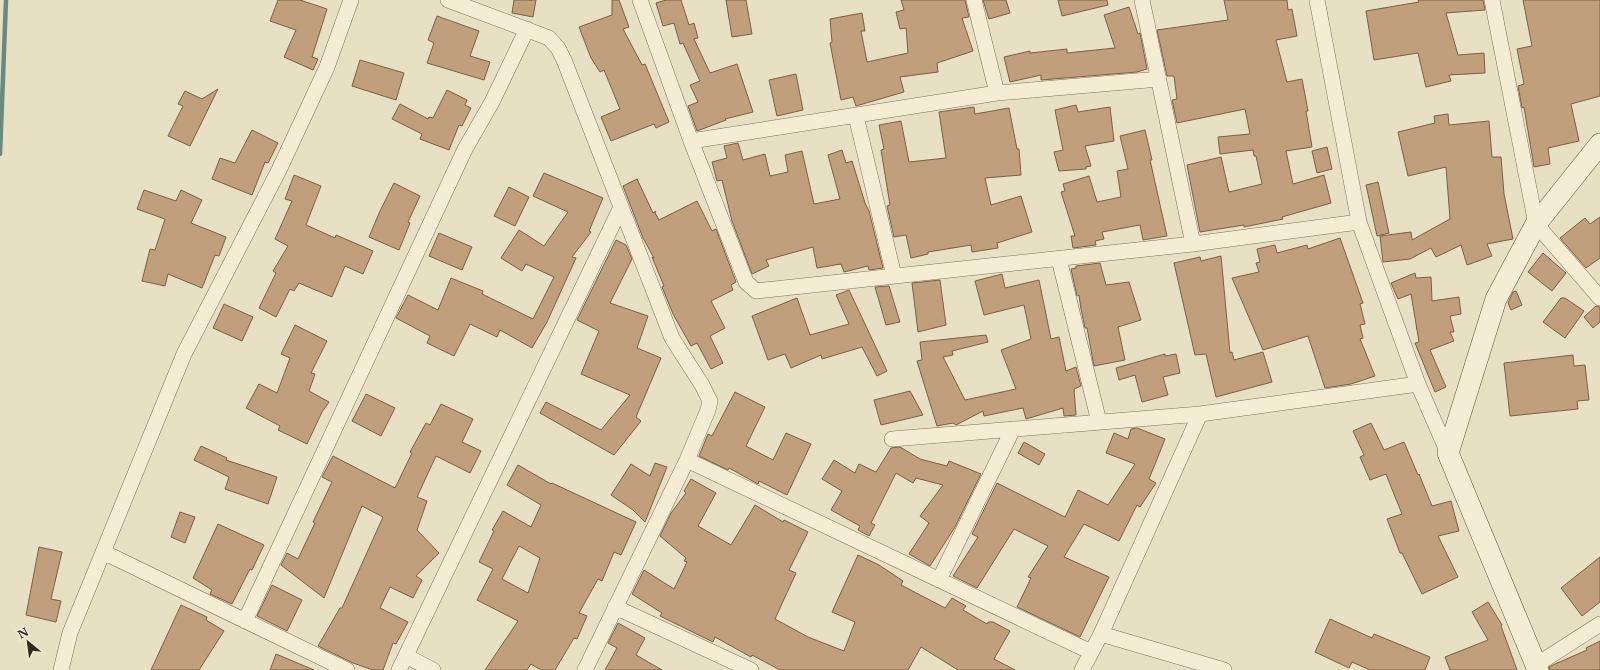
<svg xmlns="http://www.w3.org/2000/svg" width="1600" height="670" font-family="'Libre Baskerville',serif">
  <rect width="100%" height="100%" fill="#e8e0c2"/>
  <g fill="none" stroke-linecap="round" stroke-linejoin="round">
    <path stroke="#6c8883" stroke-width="4.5" d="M 0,154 L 6,0"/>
  </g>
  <path fill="#c29f7c" stroke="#7c5f44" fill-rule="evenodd" d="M 278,0 L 300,0 L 327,9 L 312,57 L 318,59 L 313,70 L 284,57 L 296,30 L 270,21 Z
    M 514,0 L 536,0 L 533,17 L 512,13 Z
    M 612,0 L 619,0 L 629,27 L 623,29 L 642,65 L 645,64 L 669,122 L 656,128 L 654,124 L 611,141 L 601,117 L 620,109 L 604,70 L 600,72 L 591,58 L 579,27 L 612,15 Z
    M 666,0 L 681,0 L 689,25 L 694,23 L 698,38 L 694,39 L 710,73 L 737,64 L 753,112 L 725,119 L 726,120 L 697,131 L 688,106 L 698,102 L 690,85 L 700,81 L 683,43 L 680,44 L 674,23 L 663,26 L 656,3 Z
    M 726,0 L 746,0 L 752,34 L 732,37 Z
    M 901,0 L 965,0 L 969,17 L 962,18 L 973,51 L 937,63 L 938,72 L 900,77 L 904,92 L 856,106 L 853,97 L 841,100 L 830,43 L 832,42 L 830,19 L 862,13 L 865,31 L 861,31 L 867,62 L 908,53 L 906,28 L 900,29 L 896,12 L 904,10 Z
    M 983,0 L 1006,0 L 1010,13 L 989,19 Z
    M 1058,0 L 1107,0 L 1108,5 L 1062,16 Z
    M 1224,0 L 1287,0 L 1288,10 L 1292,9 L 1297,36 L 1276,40 L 1287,82 L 1302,79 L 1308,111 L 1306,111 L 1312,147 L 1286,151 L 1293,184 L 1324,175 L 1331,203 L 1282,217 L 1283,219 L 1244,227 L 1244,225 L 1200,232 L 1187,165 L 1221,157 L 1229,192 L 1262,184 L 1256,156 L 1254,156 L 1253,150 L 1220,154 L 1218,137 L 1250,134 L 1245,109 L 1177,123 L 1172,100 L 1177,99 L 1174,76 L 1167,76 L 1157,30 L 1228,20 Z
    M 1418,0 L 1483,0 L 1485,10 L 1446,13 L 1458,55 L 1484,53 L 1485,73 L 1449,75 L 1451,81 L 1426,87 L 1418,53 L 1374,60 L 1366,11 L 1419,2 Z
    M 1523,0 L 1600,0 L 1600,96 L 1571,104 L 1579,141 L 1548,148 L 1550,164 L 1534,167 L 1524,107 L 1522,108 L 1518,86 L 1524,84 L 1517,49 L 1532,46 Z
    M 1129,7 L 1138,34 L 1140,33 L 1147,69 L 1137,72 L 1041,80 L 1041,75 L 1010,82 L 1004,57 L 1030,51 L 1030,53 L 1067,49 L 1067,53 L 1115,48 L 1104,15 Z
    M 437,16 L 479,31 L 470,56 L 490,62 L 484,80 L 427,63 L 434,43 L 428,40 Z
    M 360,60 L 404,73 L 396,100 L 352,86 Z
    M 796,74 L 803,110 L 777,116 L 769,80 Z
    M 218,89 L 190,146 L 168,136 L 183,106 L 178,104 L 185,91 L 202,99 Z
    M 447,90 L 467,100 L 465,105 L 471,108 L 462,126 L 459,125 L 449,150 L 420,139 L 422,134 L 392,119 L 400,104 L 428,119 L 429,117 L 433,118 Z
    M 1076,105 L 1078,112 L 1110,107 L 1114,141 L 1085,146 L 1091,166 L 1086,167 L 1086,169 L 1059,171 L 1054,152 L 1063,150 L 1055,110 Z
    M 974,107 L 975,114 L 1009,108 L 1017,149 L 1019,149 L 1021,175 L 985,178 L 991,205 L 1021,196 L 1032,232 L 997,243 L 998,248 L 972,252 L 971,245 L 928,252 L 928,254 L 911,258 L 906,235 L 894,237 L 887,206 L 890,205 L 881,150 L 884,149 L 879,125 L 901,121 L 909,162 L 946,158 L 939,112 Z
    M 1448,114 L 1449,125 L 1489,121 L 1492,157 L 1501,157 L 1504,194 L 1513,239 L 1487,244 L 1492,256 L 1467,265 L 1461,245 L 1436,257 L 1431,248 L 1410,259 L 1383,262 L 1380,236 L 1411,232 L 1412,240 L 1450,219 L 1446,167 L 1408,176 L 1398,132 L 1435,123 L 1434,116 Z
    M 252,130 L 278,143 L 268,163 L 265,162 L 252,195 L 212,179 L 220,158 L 235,163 Z
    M 1145,130 L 1152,160 L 1150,160 L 1167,236 L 1143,240 L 1140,225 L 1102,232 L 1104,239 L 1095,241 L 1096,245 L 1073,248 L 1071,236 L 1075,236 L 1061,192 L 1065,191 L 1063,184 L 1089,176 L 1097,202 L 1121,197 L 1117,171 L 1128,169 L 1120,136 Z
    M 738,143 L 743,160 L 765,154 L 770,176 L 788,172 L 785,155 L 802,151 L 814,204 L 840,199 L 828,155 L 842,150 L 846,163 L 852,161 L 865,203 L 869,211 L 883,268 L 869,270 L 868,266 L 844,272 L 841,264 L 817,268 L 813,247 L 766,260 L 769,266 L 752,274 L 732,221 L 722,180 L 717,181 L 712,162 L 727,158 L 724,146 Z
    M 1327,147 L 1332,169 L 1317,173 L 1312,151 Z
    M 544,173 L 603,198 L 589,231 L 591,232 L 572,257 L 576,258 L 547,322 L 532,348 L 500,330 L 497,337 L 470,324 L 454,356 L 427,343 L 430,336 L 396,318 L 408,295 L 438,310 L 451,278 L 483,291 L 482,294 L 533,319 L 554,277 L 526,264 L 522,271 L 501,258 L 519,230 L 544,246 L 568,212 L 533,196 Z
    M 294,175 L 321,186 L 306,225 L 335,238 L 336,235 L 373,251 L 363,274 L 345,266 L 332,297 L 299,283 L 294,291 L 290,289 L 276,317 L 259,308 L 276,273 L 273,271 L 288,246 L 275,239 L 292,201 L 285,199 Z
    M 637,179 L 653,213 L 656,211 L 655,213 L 659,220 L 697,201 L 712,231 L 716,229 L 736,282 L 731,285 L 733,290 L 711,301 L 725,328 L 710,336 L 723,363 L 711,369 L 697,343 L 691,346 L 673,314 L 662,287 L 664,286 L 652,257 L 654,258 L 643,238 L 623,186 Z
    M 1378,182 L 1389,233 L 1377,236 L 1366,185 Z
    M 394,183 L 420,196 L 408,222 L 410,223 L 399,250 L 369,237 L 380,211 Z
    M 509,187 L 529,197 L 515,226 L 494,216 Z
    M 144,190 L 176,201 L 181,190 L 202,200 L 191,223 L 226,237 L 219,256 L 215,255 L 202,288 L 168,274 L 165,286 L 142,281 L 150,249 L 155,250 L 165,219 L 137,209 Z
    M 1600,217 L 1600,258 L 1586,268 L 1560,238 L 1585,218 L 1590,224 Z
    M 439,233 L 472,247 L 462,270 L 429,256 Z
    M 1340,238 L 1363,303 L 1360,304 L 1365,324 L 1360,325 L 1363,338 L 1360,339 L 1375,376 L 1351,384 L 1325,388 L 1308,336 L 1263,350 L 1232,278 L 1259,272 L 1256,263 L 1260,262 L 1257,249 L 1275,245 L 1277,253 L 1307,245 L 1308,249 Z
    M 616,240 L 626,245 L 632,259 L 610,303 L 648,316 L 637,348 L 661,358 L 636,417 L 641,421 L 614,455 L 540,413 L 546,402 L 601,430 L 630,395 L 581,374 L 599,331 L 577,320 Z
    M 1543,253 L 1566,273 L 1552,291 L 1528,272 Z
    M 1221,256 L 1230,353 L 1232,352 L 1234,360 L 1263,352 L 1272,382 L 1216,397 L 1206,354 L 1195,355 L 1174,263 L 1200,257 L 1201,261 Z
    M 1100,263 L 1106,285 L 1129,282 L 1141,320 L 1118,327 L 1125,360 L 1094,366 L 1087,328 L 1085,328 L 1081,309 L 1079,295 L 1077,296 L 1071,269 L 1076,268 L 1076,266 Z
    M 1415,273 L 1416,278 L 1431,277 L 1432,301 L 1459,297 L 1461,314 L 1450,316 L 1454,332 L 1450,332 L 1454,341 L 1430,350 L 1446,387 L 1435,392 L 1415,343 L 1419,342 L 1411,294 L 1398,299 L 1391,283 Z
    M 1002,274 L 1005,288 L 1039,280 L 1051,339 L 1059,337 L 1066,371 L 1076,367 L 1077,371 L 1081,386 L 1074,389 L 1076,415 L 1064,416 L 1063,408 L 1026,419 L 1023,408 L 984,416 L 983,411 L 956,425 L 953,423 L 937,426 L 917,361 L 922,360 L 920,342 L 986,335 L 988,342 L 952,351 L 953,355 L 943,357 L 965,400 L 1016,389 L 1001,350 L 1031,339 L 1024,305 L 984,315 L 975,281 Z
    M 940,280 L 946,325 L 918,332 L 912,283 Z
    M 889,286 L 900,322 L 886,325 L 875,287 Z
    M 849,290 L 887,371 L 877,376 L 862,347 L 822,359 L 821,355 L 791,368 L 785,354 L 768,360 L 752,316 L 797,298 L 810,335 L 849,324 L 836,295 Z
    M 1516,291 L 1522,305 L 1511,310 L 1508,303 L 1513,292 Z
    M 1561,298 L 1565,298 L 1584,311 L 1565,338 L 1543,322 Z
    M 224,304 L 253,317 L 242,341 L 213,328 Z
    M 1596,306 L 1600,307 L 1600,322 L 1593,328 L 1584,317 Z
    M 295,325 L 327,341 L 311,373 L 315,374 L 309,391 L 329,402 L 322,412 L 307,444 L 278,430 L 280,426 L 246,408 L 259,384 L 277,393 L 290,358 L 281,354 Z
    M 1165,354 L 1165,356 L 1176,354 L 1180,373 L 1163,377 L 1168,395 L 1142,402 L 1135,375 L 1119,380 L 1116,368 Z
    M 1573,355 L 1574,366 L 1585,365 L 1589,400 L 1577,401 L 1578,409 L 1510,416 L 1504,363 Z
    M 910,391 L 923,415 L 881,425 L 874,400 Z
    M 735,392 L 765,407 L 746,446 L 773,460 L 786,433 L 811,444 L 787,495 L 759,481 L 758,484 L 729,468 L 728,470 L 699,456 L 708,434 L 712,436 Z
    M 366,394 L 395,408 L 381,436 L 352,421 Z
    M 441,404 L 473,419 L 462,442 L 481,451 L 470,473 L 436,456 L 417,497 L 427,501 L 417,530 L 439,553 L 416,576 L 422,580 L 413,598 L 390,587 L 380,608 L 408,622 L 396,644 L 393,643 L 383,670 L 373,670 L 353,663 L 318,646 L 340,608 L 342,608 L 383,517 L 362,506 L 324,598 L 281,565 L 287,553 L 298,559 L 315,523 L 313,522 L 332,482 L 322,477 L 333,456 L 395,488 L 412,453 L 410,452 L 426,423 L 430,425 Z
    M 1371,423 L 1384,450 L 1404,442 L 1418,475 L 1419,474 L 1432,506 L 1451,501 L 1459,531 L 1438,536 L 1458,577 L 1422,594 L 1402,553 L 1400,553 L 1387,519 L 1402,514 L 1386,474 L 1370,480 L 1360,457 L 1364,455 L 1353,431 Z
    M 1137,428 L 1165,439 L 1149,479 L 1156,483 L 1140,507 L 1137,505 L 1119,541 L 1084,524 L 1064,557 L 1109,577 L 1080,637 L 1017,607 L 1031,578 L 1028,577 L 1048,546 L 1014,529 L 977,588 L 953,576 L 978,537 L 972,534 L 997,483 L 1065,517 L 1078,490 L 1108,505 L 1135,464 L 1106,453 L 1114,433 L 1128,439 L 1131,429 Z
    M 1024,442 L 1045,454 L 1039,465 L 1018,453 Z
    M 201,446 L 227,458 L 226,460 L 277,477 L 268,504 L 225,489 L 229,477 L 194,460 Z
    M 900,447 L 920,459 L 947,466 L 949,461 L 981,474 L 955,527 L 930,566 L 909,554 L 929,523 L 920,516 L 943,485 L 916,478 L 913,483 L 896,473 L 871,523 L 875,525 L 869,536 L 858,530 L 860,526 L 831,510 L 842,491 L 822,479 L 834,460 L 855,473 L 859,464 L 876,472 L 891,448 Z
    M 655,463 L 667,467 L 645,522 L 633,510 L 611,495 L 631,464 L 650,476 Z
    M 518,465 L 551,484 L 552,483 L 636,522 L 621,555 L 614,552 L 602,581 L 598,579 L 579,613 L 587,616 L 577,639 L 574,638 L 555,670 L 541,670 L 531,664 L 527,670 L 485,670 L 518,621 L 477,600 L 493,569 L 479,562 L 494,531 L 492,530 L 503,511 L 531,527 L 541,505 L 507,485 ZM 519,546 L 540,558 L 528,593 L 502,579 Z
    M 691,479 L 716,493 L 698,526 L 731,545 L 755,505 L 783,522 L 784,520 L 808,532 L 789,570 L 796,573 L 775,619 L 808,637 L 844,651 L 855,622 L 832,612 L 858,555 L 879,565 L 903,581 L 901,585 L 945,608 L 952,598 L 966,606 L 963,610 L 987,624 L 988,622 L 993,622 L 1010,631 L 994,659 L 1015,670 L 958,670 L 921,647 L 908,670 L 780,670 L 752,655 L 751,657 L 715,637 L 713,642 L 660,616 L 662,613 L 632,594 L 644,570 L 674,589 L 687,562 L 684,561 L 686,558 L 660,536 L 671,513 L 686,493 L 684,491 Z
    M 180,512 L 195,517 L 185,543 L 171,537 Z
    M 218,524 L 264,545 L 252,570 L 250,569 L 232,604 L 210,594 L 212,590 L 193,578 Z
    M 39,547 L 62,552 L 51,599 L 61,601 L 56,622 L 26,615 Z
    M 1600,557 L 1600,602 L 1582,616 L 1561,588 Z
    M 272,585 L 302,600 L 287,631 L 257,616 Z
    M 1488,602 L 1502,625 L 1501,626 L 1517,670 L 1450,670 L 1445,657 L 1488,640 L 1472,612 Z
    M 181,605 L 207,617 L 206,620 L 224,631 L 199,670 L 151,670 Z
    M 1330,619 L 1372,638 L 1374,634 L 1430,657 L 1425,670 L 1370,670 L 1352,662 L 1349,668 L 1315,652 Z
    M 618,623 L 645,638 L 636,655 L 662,670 L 605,670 L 617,648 L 608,643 Z
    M 1600,641 L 1600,670 L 1550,670 L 1549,667 L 1555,664 L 1587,650 L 1586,648 Z
    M 276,654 L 314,670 L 270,670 Z"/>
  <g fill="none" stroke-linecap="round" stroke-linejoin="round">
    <defs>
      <path id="street" d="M 448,0 L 549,38 L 558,48 L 564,60 L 672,338 L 702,385 L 710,401 L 708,410 L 687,460 L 585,670
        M 640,0 L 691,141 L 746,282 L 756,291 L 1193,244 L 1359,222
        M 974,0 L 997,93
        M 1142,0 L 1193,244
        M 1317,0 L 1359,222 L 1418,384 L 1448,453
        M 1492,0 L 1536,224 L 1600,298
        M 856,116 L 894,276
        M 691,141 L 997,93 L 1159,79
        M 1059,259 L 1099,422
        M 892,439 L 1200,414 L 1418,384
        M 687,460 L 1091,652
        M 103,552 L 347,670
        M 939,580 L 1013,429
        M 615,607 L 751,670
        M 245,621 L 465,149 L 492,102 L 527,29
        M 1101,634 L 1224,670
        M 406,656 L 433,670
        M 1536,665 L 1600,624
        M 61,670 L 70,633 L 184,354 L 279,170 L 327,67 L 351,0
        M 399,670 L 621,207
        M 1082,670 L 1101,634 L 1200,414"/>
      <path id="secondary" d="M 1538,670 L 1448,453 L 1496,299 L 1536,224 L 1600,144"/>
    </defs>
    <use href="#street" stroke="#80725b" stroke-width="16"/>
    <use href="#secondary" stroke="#62533f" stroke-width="22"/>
    <use href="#street" stroke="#f4edd4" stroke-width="15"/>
    <use href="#secondary" stroke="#f4edd4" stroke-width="21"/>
  </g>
  <g transform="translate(28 642) rotate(331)" stroke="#f1ead1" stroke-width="3" paint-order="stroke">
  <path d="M0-3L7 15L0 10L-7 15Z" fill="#32291e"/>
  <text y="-6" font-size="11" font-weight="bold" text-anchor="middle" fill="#32291e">N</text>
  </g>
</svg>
